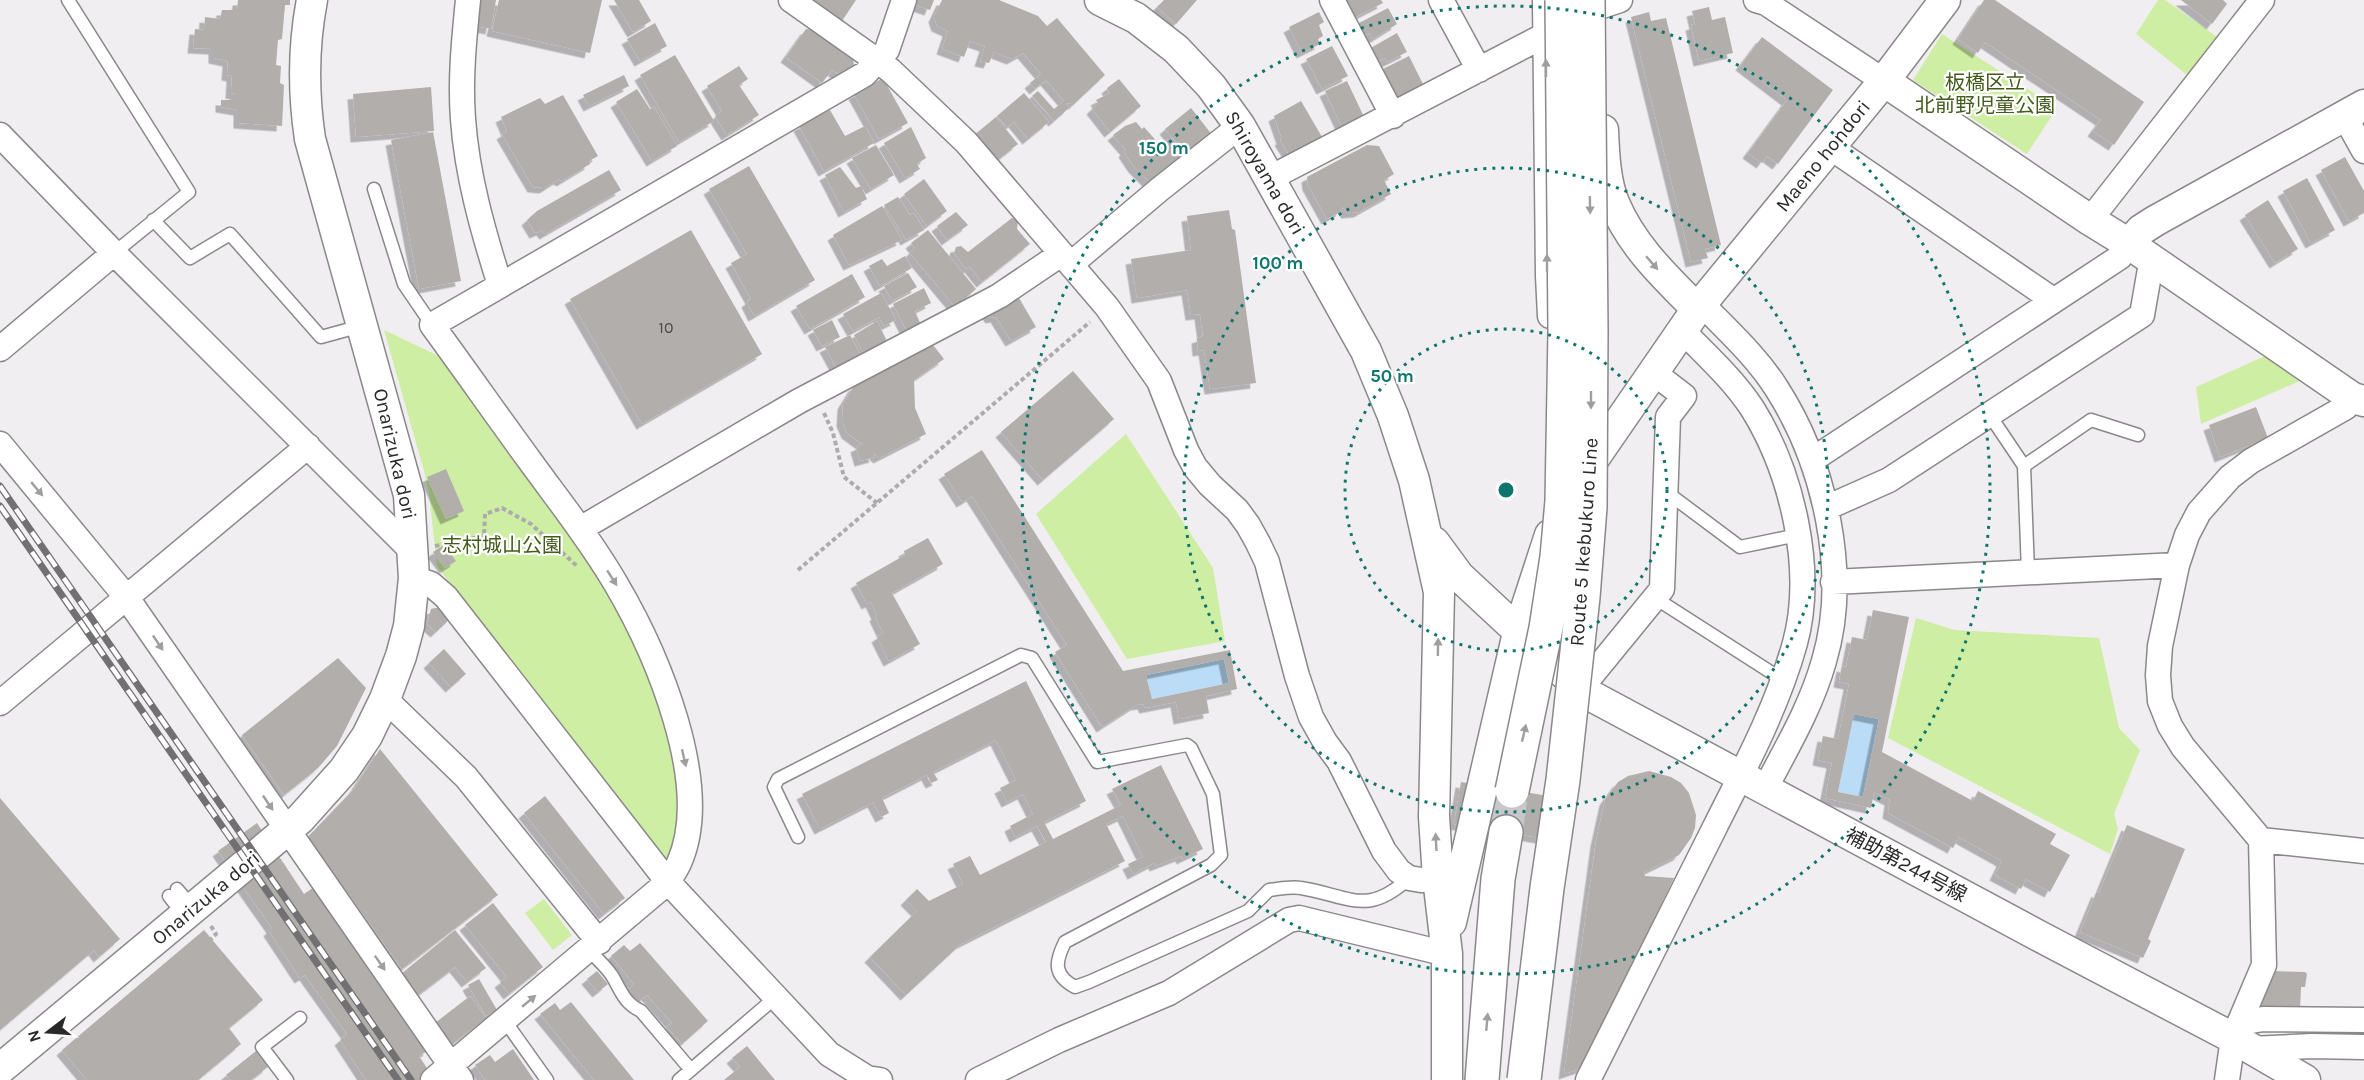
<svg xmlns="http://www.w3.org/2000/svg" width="2364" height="1080" font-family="Karla,'Noto Sans JP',sans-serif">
  <defs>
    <filter id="shadow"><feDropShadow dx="-5.5" dy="5.5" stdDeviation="0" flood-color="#0004"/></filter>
  </defs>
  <rect width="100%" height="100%" fill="#f1eef1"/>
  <path fill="#cdeea3" d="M 2158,0 L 2165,0 L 2227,44 L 2197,83 L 2136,34 Z
    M 1942,34 L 2057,108 L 2027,154 L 1913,80 Z
    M 384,330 L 445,359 L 607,584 L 646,661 L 668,730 L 680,782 L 680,828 L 673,861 L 663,862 L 437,566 L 429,493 L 424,471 Z
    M 2265,356 L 2302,380 L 2201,424 L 2196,387 Z
    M 1126,434 L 1213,568 L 1225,641 L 1127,659 L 1036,514 Z
    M 1916,618 L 1955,630 L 2099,638 L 2119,728 L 2140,750 L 2114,814 L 2118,829 L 2110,854 L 1888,738 Z
    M 544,899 L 572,935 L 553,950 L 525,913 Z"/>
  <path fill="#bbdcf7" d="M 1224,659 L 1229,683 L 1152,699 L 1146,675 Z
    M 1854,714 L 1879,719 L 1863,797 L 1838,792 Z"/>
  <path fill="#b2aeac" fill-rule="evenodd" filter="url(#shadow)" d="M 238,0 L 290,0 L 290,5 L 285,5 L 282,39 L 278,40 L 276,65 L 281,66 L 280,83 L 284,85 L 282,126 L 239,123 L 239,110 L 221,107 L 221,100 L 236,100 L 236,94 L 231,93 L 232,76 L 227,75 L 228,61 L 214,58 L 214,49 L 193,48 L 195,29 L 204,30 L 205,17 L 220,19 L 222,10 L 237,10 Z
    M 481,0 L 496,0 L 491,29 L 476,26 Z
    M 499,0 L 602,0 L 590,53 L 492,31 Z
    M 614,0 L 639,0 L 651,21 L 633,32 Z
    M 814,0 L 856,0 L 842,21 Z
    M 916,0 L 934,0 L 930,10 L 915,5 Z
    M 942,0 L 999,0 L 1038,16 L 1047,26 L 1057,18 L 1105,75 L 1074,104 L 1066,103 L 1069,108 L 1054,121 L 1032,96 L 1038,91 L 1054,109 L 1064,101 L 1046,80 L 1035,89 L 1030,83 L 1041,74 L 1023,53 L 1012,59 L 994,52 L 989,63 L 980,61 L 985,46 L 970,41 L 964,57 L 942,49 L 948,31 L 937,26 L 934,17 Z
    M 1164,0 L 1197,0 L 1176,24 L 1157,7 Z
    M 1344,0 L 1381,0 L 1383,3 L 1354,18 Z
    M 1984,0 L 1995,0 L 2144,102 L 2114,145 L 2093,131 L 2101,120 L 1985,42 L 1978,53 L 1958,39 Z
    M 2181,0 L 2223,0 L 2227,4 L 2212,24 Z
    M 1709,7 L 1712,20 L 1725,17 L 1733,53 L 1699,61 L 1691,25 L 1695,24 L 1692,11 Z
    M 1388,8 L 1397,24 L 1373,39 L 1369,33 L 1365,35 L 1359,23 Z
    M 1319,12 L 1324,22 L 1319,25 L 1323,36 L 1318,39 L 1320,44 L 1302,53 L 1289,27 Z
    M 1649,12 L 1651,21 L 1666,18 L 1721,245 L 1705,249 L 1708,258 L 1691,262 L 1631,17 Z
    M 655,23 L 667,46 L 640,61 L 627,39 Z
    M 806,29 L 815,30 L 853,57 L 854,66 L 838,74 L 832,70 L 822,83 L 786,57 Z
    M 1397,33 L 1407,52 L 1387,62 L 1385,58 L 1374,63 L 1367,50 Z
    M 1762,37 L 1833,90 L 1778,164 L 1767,156 L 1762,163 L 1748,153 L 1787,100 L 1741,65 Z
    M 1332,46 L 1348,76 L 1322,89 L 1306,59 Z
    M 675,55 L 714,121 L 679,142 L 640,75 Z
    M 1409,56 L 1423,84 L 1397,98 L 1383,69 Z
    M 739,66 L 748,79 L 739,85 L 759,115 L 727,135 L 715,116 L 722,111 L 707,86 Z
    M 624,75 L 629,86 L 589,106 L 583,95 Z
    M 883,78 L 908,123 L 879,139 L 854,94 Z
    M 1119,79 L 1141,106 L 1110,132 L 1092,109 L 1098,103 L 1096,100 L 1110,93 L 1107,88 Z
    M 1347,81 L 1364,117 L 1342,127 L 1325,91 Z
    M 431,87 L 434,131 L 356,137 L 353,94 Z
    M 637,89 L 650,109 L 654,107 L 677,146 L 652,161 L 616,102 Z
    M 1024,93 L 1049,122 L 1028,139 L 1014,122 L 1007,127 L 997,116 Z
    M 563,95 L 598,156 L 589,161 L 590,164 L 562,181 L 559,179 L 545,188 L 533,187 L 502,134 L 507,131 L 501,117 L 540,98 L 545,104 Z
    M 1301,101 L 1322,137 L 1290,156 L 1280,140 L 1282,139 L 1274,116 Z
    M 1191,108 L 1213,136 L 1189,157 L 1165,129 Z
    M 830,110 L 845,136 L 865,126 L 874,143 L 824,171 L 799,126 Z
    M 996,117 L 1018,144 L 995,162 L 973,136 Z
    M 1136,122 L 1142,129 L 1144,127 L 1160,145 L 1169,139 L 1185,161 L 1153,186 L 1134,167 L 1124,152 L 1126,150 L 1113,135 L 1125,126 Z
    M 911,127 L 926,158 L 917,164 L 920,169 L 905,178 L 884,143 Z
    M 433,132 L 461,281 L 419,289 L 391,140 Z
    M 876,145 L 894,175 L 871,189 L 852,158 Z
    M 1367,145 L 1379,146 L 1394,174 L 1384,180 L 1391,194 L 1359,212 L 1347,213 L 1343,207 L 1340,212 L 1327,219 L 1308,185 L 1307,177 Z
    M 2345,157 L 2364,191 L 2364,213 L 2349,221 L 2321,170 Z
    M 749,166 L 815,280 L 754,316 L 747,302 L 751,299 L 731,263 L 747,254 L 709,189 Z
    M 840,167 L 856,188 L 861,186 L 867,199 L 844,212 L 825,175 Z
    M 609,170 L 621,190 L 545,234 L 542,230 L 535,233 L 527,220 L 537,211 Z
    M 2307,178 L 2335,230 L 2311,243 L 2283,191 Z
    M 924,179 L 947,211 L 927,226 L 904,194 Z
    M 898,197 L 910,215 L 914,213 L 924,230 L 906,240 L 884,205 Z
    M 2268,200 L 2298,249 L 2275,263 L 2245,215 Z
    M 882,206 L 902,240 L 849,265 L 833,235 Z
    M 1229,210 L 1232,229 L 1235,230 L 1256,383 L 1210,389 L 1204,350 L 1198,351 L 1197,338 L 1203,336 L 1200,314 L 1191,315 L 1187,290 L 1137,298 L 1131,259 L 1191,250 L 1187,216 Z
    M 956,212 L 968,225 L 947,240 L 937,226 Z
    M 1012,218 L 1018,220 L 1017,229 L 1030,244 L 982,282 L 970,267 L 966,269 L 954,253 L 956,247 L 961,246 L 968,252 Z
    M 691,230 L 762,354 L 642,424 L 570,299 Z
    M 928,230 L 976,289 L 955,307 L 910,253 L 915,248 L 911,243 Z
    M 905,256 L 912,268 L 880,286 L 869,266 L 882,259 L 887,266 Z
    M 908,273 L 917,287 L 892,301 L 884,286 Z
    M 852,274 L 865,297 L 810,329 L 796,306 Z
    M 924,288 L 931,303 L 915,311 L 920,323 L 906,330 L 893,304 Z
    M 881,293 L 896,320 L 884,326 L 879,317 L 853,331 L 843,314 Z
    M 1019,298 L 1036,327 L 1011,341 L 996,317 L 991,318 L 987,312 L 997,310 Z
    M 832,320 L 840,337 L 822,346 L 813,330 Z
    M 877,321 L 888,343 L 872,351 L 870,349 L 863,352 L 854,335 Z
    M 850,335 L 861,356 L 837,369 L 825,347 Z
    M 933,345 L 944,359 L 914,380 L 915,408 L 926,434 L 879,458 L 873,452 L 875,457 L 860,461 L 856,447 L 862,444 L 847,433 L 842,421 L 843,404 L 854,386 Z
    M 1073,371 L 1114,419 L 1043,480 L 1001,432 Z
    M 2256,407 L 2268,438 L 2220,457 L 2209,425 Z
    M 982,450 L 1123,671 L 1230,650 L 1237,689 L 1206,696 L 1209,713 L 1179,719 L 1176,702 L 1145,708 L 1143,704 L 1136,705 L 1102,727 L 1055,652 L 1067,645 L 972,496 L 962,502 L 944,474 ZM 1224,659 L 1229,683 L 1152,699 L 1146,675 Z
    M 446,469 L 464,511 L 446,519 L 427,477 Z
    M 928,538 L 943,564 L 892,593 L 920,644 L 889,661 L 877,637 L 883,633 L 875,616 L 877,614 L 871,602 L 867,604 L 856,583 L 905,555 L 904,551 Z
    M 444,545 L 456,561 L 445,568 L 433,552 Z
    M 440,607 L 451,618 L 436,632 L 427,624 L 431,609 Z
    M 1873,610 L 1909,617 L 1882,752 L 1973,801 L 1978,791 L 2056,834 L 2050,844 L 2070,855 L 2050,892 L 2026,879 L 2021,889 L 1995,875 L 2002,861 L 1959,837 L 1953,848 L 1888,813 L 1890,800 L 1874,792 L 1871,808 L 1825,798 L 1832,763 L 1818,760 L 1823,736 L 1838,739 L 1849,684 L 1839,682 L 1842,666 L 1846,667 L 1852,637 L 1867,640 ZM 1854,714 L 1879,719 L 1863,797 L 1838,792 Z
    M 444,649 L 466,674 L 451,687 L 429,663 Z
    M 338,658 L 366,688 L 337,746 L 318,768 L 284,795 L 242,735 Z
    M 1026,681 L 1086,801 L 1044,822 L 1053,839 L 1121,805 L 1112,789 L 1161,765 L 1203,849 L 1182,859 L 1181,856 L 1155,866 L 1154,863 L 1133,874 L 1128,864 L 1143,857 L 1123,816 L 1106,824 L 1125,861 L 961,944 L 906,995 L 870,957 L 917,911 L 906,900 L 917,889 L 929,901 L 963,884 L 953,864 L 970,856 L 980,875 L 1046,842 L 1037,826 L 1015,837 L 1010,826 L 1033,814 L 1023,794 L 1007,802 L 1000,788 L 1016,780 L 996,740 L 933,772 L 938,780 L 931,783 L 927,775 L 882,798 L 889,813 L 881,817 L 873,802 L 820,829 L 802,794 Z
    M 380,749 L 498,895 L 402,969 L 308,837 L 354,789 Z
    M 1649,771 L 1671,777 L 1681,783 L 1689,793 L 1696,815 L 1695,828 L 1691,838 L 1679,855 L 1644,872 L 1645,876 L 1674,878 L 1582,1068 L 1564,1074 L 1596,841 L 1605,800 L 1618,782 L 1628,776 Z
    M 1461,782 L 1555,797 L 1548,839 L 1454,824 Z
    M 545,796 L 625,898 L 604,914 L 524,813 Z
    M 0,798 L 120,939 L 99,957 L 94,950 L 0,1030 Z
    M 257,823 L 304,894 L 314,887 L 429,1050 L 419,1056 L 435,1080 L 366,1080 L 340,1040 L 347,1034 L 305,975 L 300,978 L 269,931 L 272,928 L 218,851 Z
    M 2127,825 L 2185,849 L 2148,939 L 2151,941 L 2143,958 L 2080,932 L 2097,891 L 2099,893 Z
    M 493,903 L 543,967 L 509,994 L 500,982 L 507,977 L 465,925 Z
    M 204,930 L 263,1000 L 229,1028 L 241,1044 L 198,1080 L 87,1080 L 62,1050 Z
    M 455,930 L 486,968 L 467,982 L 455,967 L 417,996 L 401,974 Z
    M 640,943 L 708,1021 L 682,1044 L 667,1027 L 672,1023 L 647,995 L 637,1003 L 627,991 L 634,984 L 611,956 L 624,945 L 630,951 Z
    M 597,971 L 608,984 L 598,992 L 587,979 Z
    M 2272,971 L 2305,972 L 2307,974 L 2305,987 L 2301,987 L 2300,1010 L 2268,1012 L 2260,1001 Z
    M 479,979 L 497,1010 L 486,1016 L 468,985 Z
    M 470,996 L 486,1018 L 451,1045 L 435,1023 Z
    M 571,1002 L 634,1080 L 594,1080 L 540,1014 L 555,1003 L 560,1010 Z
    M 747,1046 L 775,1080 L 724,1080 L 740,1067 L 732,1058 Z
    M 513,1049 L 534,1080 L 485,1080 L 475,1065 L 490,1055 L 495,1062 Z
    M 256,1051 L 268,1067 L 251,1080 L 230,1080 L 226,1075 Z"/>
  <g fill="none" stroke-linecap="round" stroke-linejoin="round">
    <path stroke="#c9c7c9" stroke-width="33" stroke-dasharray="33 16" stroke-linecap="butt" d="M 1506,832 L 1512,791"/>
    <defs>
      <path id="service" d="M 68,0 L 189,192 L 114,253
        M 374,189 L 404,284 L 432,325
        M 153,220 L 190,258 L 230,234 L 321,337 L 361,326
        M 1989,414 L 2024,466 L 2028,572
        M 2024,466 L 2091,420 L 2138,435
        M 1665,491 L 1740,547 L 1798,535
        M 1655,598 L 1783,680
        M 798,837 L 774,787 L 778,779 L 1021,655 L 1032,658 L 1097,762 L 1187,745 L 1191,748 L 1213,794 L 1221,855 L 1211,865 L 1065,942 C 1055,962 1053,975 1075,987 L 1089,982 L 1248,911 L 1269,890 C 1279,889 1291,886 1301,888 C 1350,896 1367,917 1409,878
        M 177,889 L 193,908
        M 169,896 L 184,915
        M 589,950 C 597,959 609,969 614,979 C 622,994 626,1004 641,1011 L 691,1070
        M 505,1021 L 547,1080
        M 287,1080 L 262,1047 L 300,1018
        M 679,1080 L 776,997"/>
      <path id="minor" d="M 468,0 C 464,40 460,79 463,119 C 467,176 483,231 500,285
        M 791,0 L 890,70 L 966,142 L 1107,307 L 1159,381 L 1186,450 L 1195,467 L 1210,485 L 1237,510 L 1248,525 L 1258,543 L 1267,562 L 1297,676 L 1311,717 L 1325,742 L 1339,761 L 1384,851 L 1399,871 L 1409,878 L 1421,880 L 1438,878
        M 1332,0 L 1393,116
        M 1441,0 L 1479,70
        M 1545,0 L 1548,276 L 1550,316
        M 1756,0 L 1766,3 L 1884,81
        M 2345,117 L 2364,151
        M 0,135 L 114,253 L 414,553
        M 1830,147 L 2053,300
        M 1270,178 L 1599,7 L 1620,0
        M 2090,220 L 2262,0
        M 1071,264 L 1160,189 L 1240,126
        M 1702,304 C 1728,331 1757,357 1777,389 C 1825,464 1850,574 1824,661 C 1811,707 1787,747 1765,789
        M 0,349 L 114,253
        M 0,444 L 127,598 L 461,1080
        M 1812,460 L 2120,257 L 2129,244
        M 1826,508 L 1889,480 L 2142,315 L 2150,269 L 2154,263
        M 580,529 L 799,401 L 999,296 L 1061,254
        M 414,578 L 431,584 L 446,597 L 668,882 L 829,1054 L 867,1078 L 880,1080
        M 1833,582 L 2177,565
        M 1586,682 L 1662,589 L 1668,417 L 1684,396 L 1654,373
        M 385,699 L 466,777 L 599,942
        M 0,703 L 308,446
        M 2261,840 L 2364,851
        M 2240,1023 L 2263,1019 L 2364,1020
        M 2251,1049 L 2312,1046 L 2364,1047
        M 433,1080 L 668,882 C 671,876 676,870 679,863 C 714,785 656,652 616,584 C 591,541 559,501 530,461 C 497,416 465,370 432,325 L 865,74 L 887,50 L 904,0
        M 978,1080 L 1059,1040 L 1169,993 L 1289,920 L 1299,918 L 1447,954
        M 1588,1080 C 1630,996 1672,913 1714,829 C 1744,769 1777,708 1795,643 C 1815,569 1792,472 1752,408 C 1733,379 1707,356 1683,331
        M 2227,1080 L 2233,1038 L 2264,965 L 2261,840 L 2183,747 L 2170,726 L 2160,701 L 2158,675 L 2160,646 L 2177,565 L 2187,535 L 2199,512 L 2230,477 L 2251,461 L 2346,407 L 2353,398"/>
      <path id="tertiary" d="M 1100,0 L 1136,18 L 1176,49 L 1211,86 L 1240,126 L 1366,351 L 1393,416 L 1414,480 L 1439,592 L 1434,817 L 1438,878 L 1447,954 L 1447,1080
        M 1884,81 L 2090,220 L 2129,244 L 2353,398 L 2364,401
        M 1603,130 C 1604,154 1605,181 1614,203 C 1632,246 1665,277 1697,309
        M 2129,244 L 2141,230 L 2155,221 L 2364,105
        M 1584,473 L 1697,309 L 1884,81 L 1945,0
        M 1434,542 L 1459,576 L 1584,692 L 2039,936 L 2233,1038 L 2305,1080
        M 1451,922 L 1518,633 L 1550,535
        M 0,1069 L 300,819 L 344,770 L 367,736 L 385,699 L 401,656 L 409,626 L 414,578 L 409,495 L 310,139 C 303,92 303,47 312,0"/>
      <path id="motorway" d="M 1482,1080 L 1498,879 L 1506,832"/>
    </defs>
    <use href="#service" stroke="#8b888b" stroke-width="15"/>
    <use href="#minor" stroke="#8b888b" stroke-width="27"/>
    <use href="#tertiary" stroke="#8b888b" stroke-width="33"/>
    <use href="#motorway" stroke="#8b888b" stroke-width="36"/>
    <path stroke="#adabad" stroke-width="4" stroke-dasharray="4.5 3" stroke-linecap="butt" d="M 824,413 L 833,433 L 844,477 L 877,503
      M 435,546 L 484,536 L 485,514 L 502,508 L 531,524 L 578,567
      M 798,570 L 1090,322
      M 211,926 L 216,934 L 211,939"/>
    <use href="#service" stroke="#fff" stroke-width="12"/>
    <use href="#minor" stroke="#fff" stroke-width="24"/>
    <use href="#tertiary" stroke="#fff" stroke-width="30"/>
    <use href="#motorway" stroke="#fff" stroke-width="33"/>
    <defs>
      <path id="rail" d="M 0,486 L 411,1080
        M 0,506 L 398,1080"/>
    </defs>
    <use href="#rail" stroke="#727072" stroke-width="7"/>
    <use href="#rail" stroke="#fff" stroke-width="4.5" stroke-dasharray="14" stroke-linecap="butt"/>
    <defs>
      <path id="motorway-bridge" d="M 1512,791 L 1546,628 L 1557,557 L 1562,501 L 1565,331 L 1562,0
        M 1524,1080 L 1547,888 L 1563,780 L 1583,597 L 1590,507 L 1591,331 L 1588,0"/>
    </defs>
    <use href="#motorway-bridge" stroke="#8b888b" stroke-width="36" stroke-linecap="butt"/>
    <use href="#motorway-bridge" stroke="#fff" stroke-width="33"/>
  </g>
  <defs><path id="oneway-solid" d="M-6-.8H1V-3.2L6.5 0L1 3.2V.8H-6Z" transform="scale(1.5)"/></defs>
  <g fill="#9f9f9f">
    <use href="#oneway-solid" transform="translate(1546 68) rotate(-90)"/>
    <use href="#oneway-solid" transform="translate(1590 205) rotate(89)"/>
    <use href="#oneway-solid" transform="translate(1547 263) rotate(-90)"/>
    <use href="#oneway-solid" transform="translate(1652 263) rotate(49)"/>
    <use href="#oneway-solid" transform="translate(1591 400) rotate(90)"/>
    <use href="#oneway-solid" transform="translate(37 489) rotate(50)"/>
    <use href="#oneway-solid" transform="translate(612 578) rotate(57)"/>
    <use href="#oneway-solid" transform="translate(158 643) rotate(56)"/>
    <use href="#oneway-solid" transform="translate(1438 647) rotate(-89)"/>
    <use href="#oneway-solid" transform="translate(1524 733) rotate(-77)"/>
    <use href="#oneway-solid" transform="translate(684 758) rotate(77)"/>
    <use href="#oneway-solid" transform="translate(268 803) rotate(56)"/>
    <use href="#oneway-solid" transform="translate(1436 842) rotate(-93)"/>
    <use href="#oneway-solid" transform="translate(380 963) rotate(55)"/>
    <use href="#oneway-solid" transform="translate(529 1001) rotate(-40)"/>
    <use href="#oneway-solid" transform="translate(1487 1022) rotate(-85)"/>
  </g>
  <g fill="none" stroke="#0f766e" stroke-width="3" stroke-dasharray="3 6">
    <circle cx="1506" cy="490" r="161"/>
    <circle cx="1506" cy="490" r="322"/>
    <circle cx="1506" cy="490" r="484"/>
  </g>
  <g text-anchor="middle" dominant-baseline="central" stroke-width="4.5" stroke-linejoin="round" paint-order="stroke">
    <g font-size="16" fill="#4c4a4a">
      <text x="666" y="327">10</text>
    </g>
    <g font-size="20" fill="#435b1b" stroke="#fff">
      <text x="1985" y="82">板橋区立<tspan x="1985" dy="23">北前野児童公園</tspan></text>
      <text x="502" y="545">志村城山公園</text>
    </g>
    <g font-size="20" fill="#2a292a" stroke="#fff">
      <text transform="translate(1823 156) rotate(-51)">Maeno hondori</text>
      <text transform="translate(1265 173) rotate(60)">Shiroyama dori</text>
      <text transform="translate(395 454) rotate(77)">Onarizuka dori</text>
      <text transform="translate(1584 542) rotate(-86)">Route 5 Ikebukuro Line</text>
      <text transform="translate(1906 865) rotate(28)">補助第244号線</text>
      <text transform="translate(206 898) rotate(-40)">Onarizuka dori</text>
    </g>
  </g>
  <circle cx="1506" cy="490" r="9" fill="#0f766e" stroke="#fff" stroke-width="3"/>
  <g font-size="18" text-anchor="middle" font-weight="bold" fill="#0f766e" stroke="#fff" stroke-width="4.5" stroke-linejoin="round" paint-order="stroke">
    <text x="1164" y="154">150 m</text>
    <text x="1278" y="269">100 m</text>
    <text x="1392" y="382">50 m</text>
  </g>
  <g transform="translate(48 1032) rotate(253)" stroke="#ffffff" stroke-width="4.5" paint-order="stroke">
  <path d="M0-4.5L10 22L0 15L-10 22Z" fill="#2a292a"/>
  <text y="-9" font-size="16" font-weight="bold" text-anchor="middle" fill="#2a292a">N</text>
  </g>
</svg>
